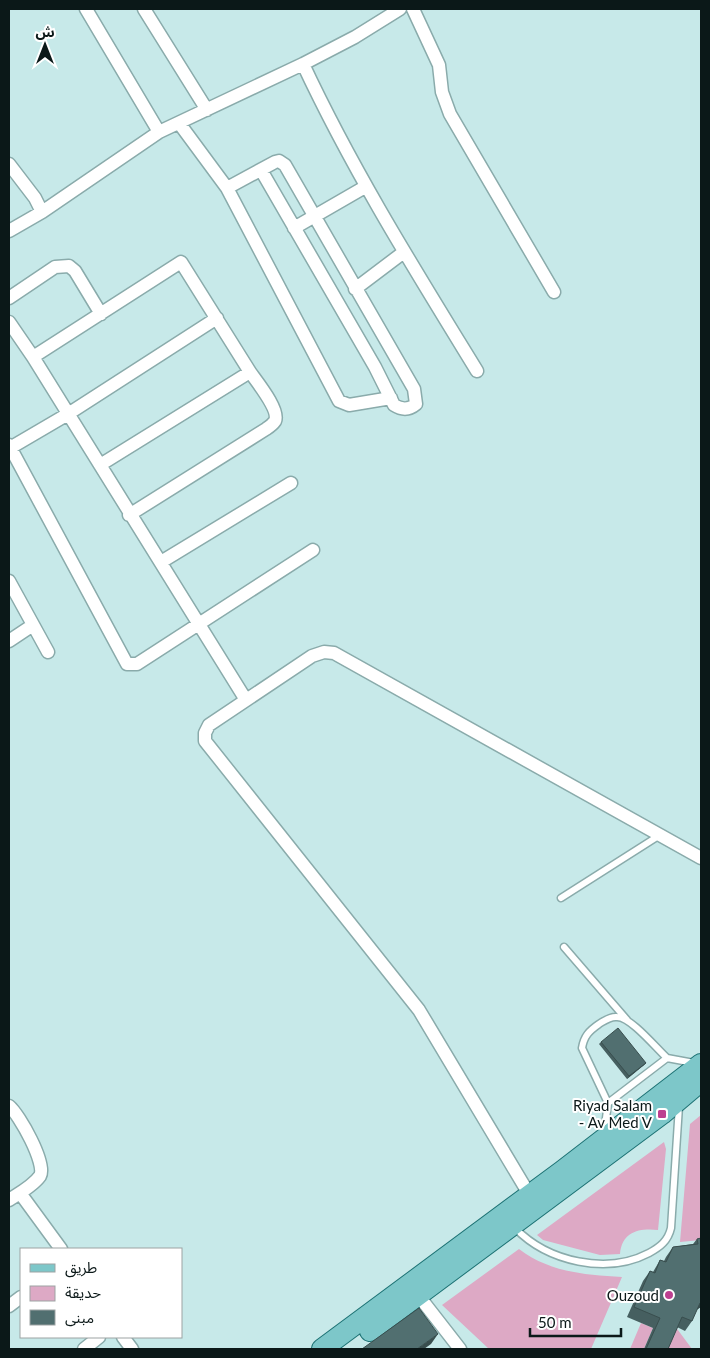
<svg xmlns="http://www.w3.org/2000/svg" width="710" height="1358" font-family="Lato,'Noto Sans Arabic',sans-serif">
  <rect width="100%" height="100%" fill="#c7e9e9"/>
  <path fill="#dda9c5" d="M 701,1115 L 701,1240 L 680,1242 L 690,1124 Z
    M 664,1142 L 666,1149 L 658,1230 C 640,1228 622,1231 620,1254 L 600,1255 L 543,1240 L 537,1235 Z
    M 519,1249 C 549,1272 585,1275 622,1277 L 591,1349 L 489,1349 L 442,1305 Z
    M 641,1323 L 653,1328 L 644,1349 L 630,1349 Z
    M 675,1326 L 692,1349 L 665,1349 Z"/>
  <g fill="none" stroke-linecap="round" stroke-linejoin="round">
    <defs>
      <path id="service" d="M 561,898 L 660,835
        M 564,947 L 627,1020
        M 608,1103 L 582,1048 C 584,1036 589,1031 599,1024 C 604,1021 610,1016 617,1017 C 631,1017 656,1048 667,1058
        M 604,1133 L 608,1103 L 667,1058 L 694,1063
        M 515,1228 C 548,1262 607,1275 649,1253 C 660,1247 668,1241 671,1228 L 679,1106"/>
      <path id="minor" d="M 86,9 L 159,132
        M 144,9 L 207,110
        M 413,9 L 439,65 L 442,92 L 450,114 L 554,292
        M 303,64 C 353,171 415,270 477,371
        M 179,123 L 227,188 L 339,401 L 349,405 L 391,398
        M 9,164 L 35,198 L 42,212
        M 227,188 L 275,162 L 279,161 L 285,165 L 414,389 L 416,404 C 409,410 402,410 394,405 L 375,367 L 261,170
        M 294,228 L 365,187
        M 9,231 L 42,212 L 159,132 L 303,64 L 355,37 L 400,9
        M 355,289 L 404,252
        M 9,298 L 55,267 L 69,266 L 75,271 L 101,314
        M 9,322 L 33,357 L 246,700
        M 33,357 L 181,262 L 250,372 L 100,465
        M 9,445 L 127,664 L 137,664 L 313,550
        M 10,448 L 68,414 L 217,318
        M 129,515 L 266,429 C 269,427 273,424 275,421 C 280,410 257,382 250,372
        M 161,562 L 291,483
        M 9,581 L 48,652
        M 9,641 L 33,625
        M 9,1106 C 19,1114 47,1164 40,1176 C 33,1186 18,1194 9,1200
        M 20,1193 L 61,1249
        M 529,1194 L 419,1010 L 205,741 L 205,733 L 209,725 L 312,656 L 324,652 L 334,653 L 701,858
        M 418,1295 L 460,1349
        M 9,1306 L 21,1297
        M 123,1337 L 132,1349
        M 84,1349 L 99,1337"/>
      <path id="primary" d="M 370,1331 L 662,1114 L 701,1081
        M 322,1349 L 562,1171 L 701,1064"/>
    </defs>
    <use href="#service" stroke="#8aabab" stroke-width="9"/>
    <use href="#minor" stroke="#8aabab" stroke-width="15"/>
    <use href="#primary" stroke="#1d7274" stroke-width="22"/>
    <use href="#service" stroke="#fff" stroke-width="6"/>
    <use href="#minor" stroke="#fff" stroke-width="12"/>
    <use href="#primary" stroke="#7dc7c9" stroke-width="20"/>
  </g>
  <path fill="#465f60" d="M 601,1042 L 646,1063 L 644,1065 L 627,1079 L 599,1044 Z
    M 701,1238 L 701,1307 L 696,1310 L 692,1321 L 685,1331 L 677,1327 L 668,1349 L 644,1349 L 653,1328 L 627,1317 L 643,1281 L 650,1271 L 653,1272 L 660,1260 L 664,1261 L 666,1257 L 673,1247 L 693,1244 L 697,1239 Z"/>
  <path fill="#394e4e" d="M 646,1063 L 644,1065 L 627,1079 L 629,1076 Z
    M 701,1302 L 701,1307 L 693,1312 L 700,1303 Z
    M 438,1334 L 431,1344 L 424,1349 L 417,1349 Z"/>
  <path fill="#516f70" stroke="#394e4e" d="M 618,1028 L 646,1063 L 629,1076 L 601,1042 Z
    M 701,1238 L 701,1302 L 700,1303 L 692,1321 L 682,1317 L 668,1349 L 646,1349 L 660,1318 L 634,1307 L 650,1271 L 655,1273 L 660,1260 L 666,1262 L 673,1247 L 698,1244 L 697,1239 Z
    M 419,1308 L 438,1334 L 417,1349 L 362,1349 Z"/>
  <g fill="#bd4090" stroke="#fff" stroke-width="2">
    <rect x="657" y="1109" width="10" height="10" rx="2.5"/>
    <circle cx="669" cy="1295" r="5"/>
  </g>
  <g text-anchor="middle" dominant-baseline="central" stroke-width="4" stroke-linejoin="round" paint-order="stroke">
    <g font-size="15" fill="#0b1818" stroke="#fff" text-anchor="end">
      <text x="652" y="1105">Riyad Salam<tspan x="652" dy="17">- Av Med V</tspan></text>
      <text x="659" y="1295">Ouzoud</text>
    </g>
  </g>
  <rect width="710" height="1358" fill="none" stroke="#0b1818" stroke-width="20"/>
  <rect x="20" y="1248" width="162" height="90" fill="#ffffff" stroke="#9da3a3"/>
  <rect x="30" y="1264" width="25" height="8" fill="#7dc7c9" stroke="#9da3a3"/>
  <text x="65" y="1273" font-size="15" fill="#0b1818">طريق</text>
  <rect x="30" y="1286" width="25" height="15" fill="#dda9c5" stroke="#9da3a3"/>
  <text x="65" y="1298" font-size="15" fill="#0b1818">حديقة</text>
  <rect x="30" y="1310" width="25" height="15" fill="#516f70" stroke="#9da3a3"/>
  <text x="65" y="1323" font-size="15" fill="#0b1818">مبنى</text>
  <g transform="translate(45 45)" stroke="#ffffff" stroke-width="4" paint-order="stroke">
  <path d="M0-4L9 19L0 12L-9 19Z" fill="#0b1818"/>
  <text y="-8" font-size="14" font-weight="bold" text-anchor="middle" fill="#0b1818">ش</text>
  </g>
  <path d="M530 1328v8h91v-8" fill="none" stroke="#0b1818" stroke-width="2.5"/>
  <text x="538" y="1328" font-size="15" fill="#0b1818" stroke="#ffffff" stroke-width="4" paint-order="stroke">50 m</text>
</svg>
